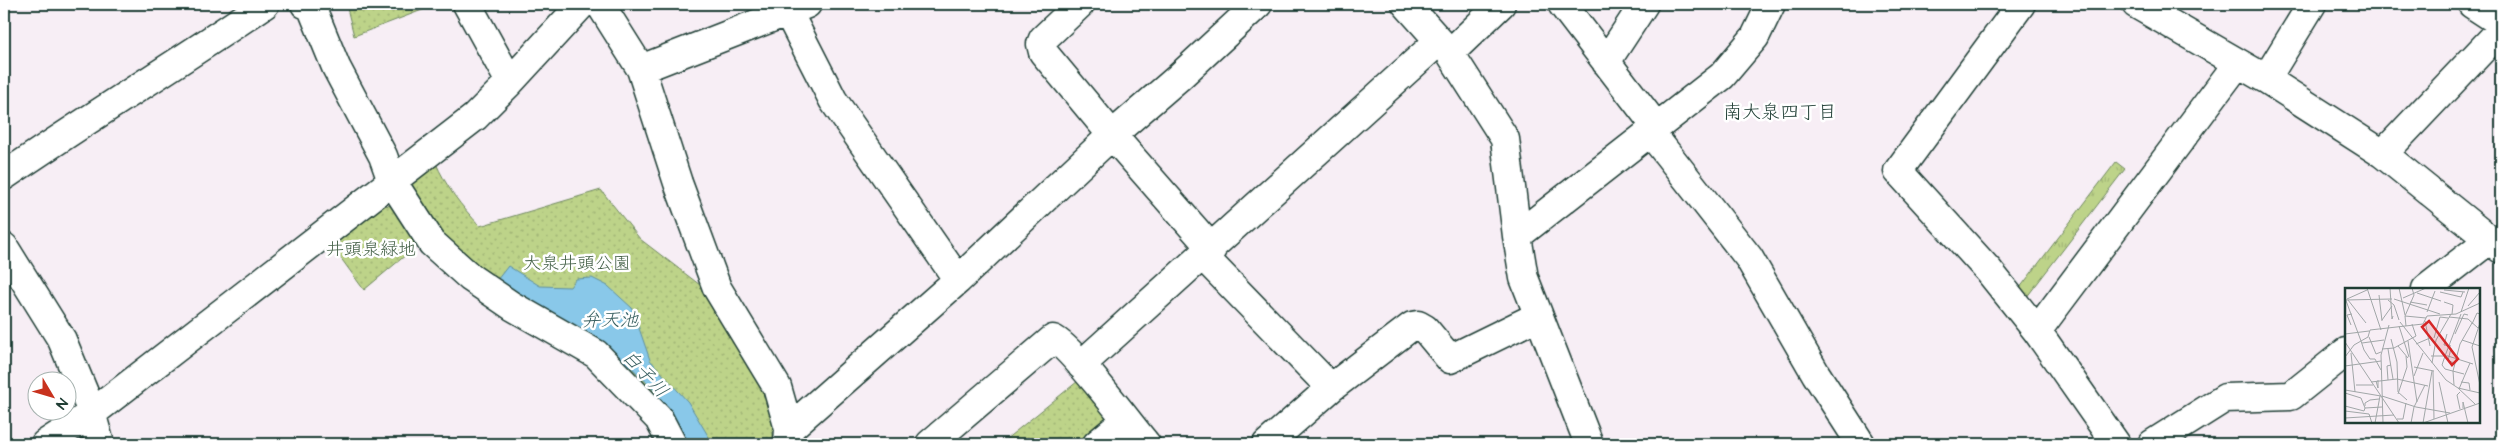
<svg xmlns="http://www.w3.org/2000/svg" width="2505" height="448" font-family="'Architects Daughter','Klee One',sans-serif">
  <defs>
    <pattern id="grass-tufts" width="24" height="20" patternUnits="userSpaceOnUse" patternTransform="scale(1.25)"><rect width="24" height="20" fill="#bdd389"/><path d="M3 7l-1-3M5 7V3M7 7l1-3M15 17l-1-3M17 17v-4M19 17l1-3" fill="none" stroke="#a2b677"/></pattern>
    <pattern id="park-dots" width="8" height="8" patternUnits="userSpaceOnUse" patternTransform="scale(1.25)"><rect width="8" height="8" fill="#bdd389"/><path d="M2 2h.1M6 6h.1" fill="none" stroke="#a2b677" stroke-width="1.8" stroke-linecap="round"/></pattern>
  </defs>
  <rect width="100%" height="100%" fill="#f7eef5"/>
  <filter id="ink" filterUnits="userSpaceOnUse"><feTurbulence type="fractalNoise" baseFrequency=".02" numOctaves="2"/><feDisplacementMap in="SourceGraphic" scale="10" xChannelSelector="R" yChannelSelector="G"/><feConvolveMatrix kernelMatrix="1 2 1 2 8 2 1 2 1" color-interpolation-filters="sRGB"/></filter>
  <g filter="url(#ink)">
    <path fill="url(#grass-tufts)" stroke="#6e885e" d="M 2116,162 L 2125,169 L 2026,298 L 2041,310 L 2029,310 L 2016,293 Z"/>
    <path fill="url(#park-dots)" stroke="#6e885e" d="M 346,4 L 438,4 L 354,36 Z
      M 435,161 C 446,187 461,206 480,226 L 601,190 L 640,239 L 700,285 L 767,387 L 773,423 L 773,444 L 684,444 L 530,308 L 438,235 L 405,184 Z
      M 384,205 L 391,206 L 419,244 L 364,290 L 332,246 Z
      M 1083,377 L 1114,415 L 1088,444 L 1000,444 Z"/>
    <path fill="#89c8e9" stroke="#5f90a1" d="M 508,266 L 540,286 L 570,287 L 576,279 L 592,278 L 608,286 L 632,308 L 650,360 L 688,402 L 713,444 L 689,444 C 645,354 575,330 497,280 Z"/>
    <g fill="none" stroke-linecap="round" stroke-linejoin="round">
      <defs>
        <path id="minor" d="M 305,4 L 311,6 L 336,67 L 383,156 L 392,181 L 432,243 L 471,278 L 512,306 L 596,354 L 659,419 L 672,444
          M 467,4 L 510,82
          M 600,4 L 641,69 L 678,183 L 717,288 L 777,387 L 789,429 L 788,444
          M 1080,4 L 1043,39 L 1041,44 L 1043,52 L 1112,135 L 1212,249
          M 1406,4 L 1450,53 L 1505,139 L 1517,236 L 1524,278 L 1589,444
          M 1562,4 L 1657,128
          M 2021,4 L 1898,171 L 1989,271 L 2037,331 L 2116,444
          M 2136,4 L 2266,79 L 2383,154 L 2501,249
          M 788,12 L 833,100 L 958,280
          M 1450,53 L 1501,4
          M 1606,62 L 1644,4
          M 641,69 L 807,4
          M 2266,79 L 2312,4
          M 1651,133 L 1749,258 L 1816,374 L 1861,444
          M 2383,154 L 2499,32 L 2498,21 L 2472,4
          M 4,176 C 90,117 179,63 265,4
          M 1517,236 L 1722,76 L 1755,37 L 1771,4
          M 4,247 L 62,340 L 89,405 L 100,444
          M 1203,256 L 1331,388
          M 2426,289 L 2489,240
          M 2037,331 L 2238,63
          M 1081,365 L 1439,41
          M 789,429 L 958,280 L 1112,135 L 1178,78 L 1258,4
          M 45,444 L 91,414 L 475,117 L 510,82 L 582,4
          M 930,444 L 1053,339 C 1070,345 1130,425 1146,444
          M 1097,444 L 1126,420
          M 1267,444 L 1331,388 L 1412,326 L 1418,325 L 1425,329 L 1450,359 L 1538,316
          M 2152,444 L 2225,398 L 2291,396 L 2346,352"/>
      </defs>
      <use href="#minor" stroke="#1f3d34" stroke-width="31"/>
      <use href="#minor" stroke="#fff" stroke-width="28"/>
    </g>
  </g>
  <g text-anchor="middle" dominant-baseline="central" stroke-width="5" stroke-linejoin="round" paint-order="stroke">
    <g font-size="18" fill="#466249" stroke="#fff">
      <text x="371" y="249">井頭泉緑地</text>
      <text x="577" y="263">大泉井頭公園</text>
    </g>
    <g font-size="19" fill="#1f3d34" stroke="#fff">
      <text x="1780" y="112">南大泉四丁目</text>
    </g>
    <g font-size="19" font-style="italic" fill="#3a6061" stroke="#fff">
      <text x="610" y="320">弁天池</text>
      <text transform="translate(645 374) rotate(47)">白子川</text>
    </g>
  </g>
  <g transform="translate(2345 288)">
    <rect width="135" height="135" fill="#f7eef5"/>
    <path fill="none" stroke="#a1a7a8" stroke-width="1" d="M 22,0 L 36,42M 45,0 L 47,31 L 48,28M 54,0 L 60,27M 99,2 L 120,4M 95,4 L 116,9 L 118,4M 72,5 L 96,13M 34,7 L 37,33M 0,10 L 16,53M 58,10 L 81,0M 2,11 L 22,2M 49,11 L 95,26M 0,12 L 47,11M 3,12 L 21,35M 43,12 L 49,17 L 54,32M 65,14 L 82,17M 99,14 L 108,17 L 107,26M 123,18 L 135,4M 82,24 L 90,3M 116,24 L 124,0M 60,28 L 81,30M 104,29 L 123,31 L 133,40M 37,32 L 47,18M 80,33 L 85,58M 55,34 L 101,92 L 113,100 L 135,105M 135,35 L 127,59 L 135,97M 127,36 L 132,25 L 135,26M 6,37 L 2,27 L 7,26M 54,38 L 64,69M 61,38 L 60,28 L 69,7 L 67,0M 0,46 L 24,43M 102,46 L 99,57 L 106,58M 110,46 L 119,26 L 123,27M 24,49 L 31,66 L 36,64M 89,50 L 95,29 L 103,30M 46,51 L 52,74 L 53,104 L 62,112M 117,52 L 135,58M 16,53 L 19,62 L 25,71 L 30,71 L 36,82M 63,53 L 72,114M 0,54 L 54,135M 17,55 L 39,52M 71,56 L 85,50M 53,58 L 63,70M 106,60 L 103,73 L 110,75M 37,61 L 49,60 L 71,48 L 67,36M 43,61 L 48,91M 6,65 L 10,104M 86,68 L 103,68 L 128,76M 0,69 L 9,57 L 23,49 L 25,42 L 78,36 L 82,28 L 111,26 L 135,15M 87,75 L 91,52 L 106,26M 0,78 L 36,73M 69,79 L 89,83M 100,81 L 97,77 L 100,68 L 116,26M 100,81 L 119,86M 88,83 L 89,131M 69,88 L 78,65M 43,92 L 42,78 L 46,77M 31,93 L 33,100 L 33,92M 26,94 L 52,91 L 83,98M 94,94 L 103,135M 116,94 L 124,95 L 125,102M 11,97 L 28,97M 109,97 L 108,83 L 115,56 L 127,35M 113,100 L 130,116M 114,101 L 125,75M 0,102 L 36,108M 0,105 L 16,110 L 20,120M 53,106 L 62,79 L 61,68M 37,108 L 71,119 L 105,125M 0,118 L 19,123 L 20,120 L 37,119M 20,118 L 20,115 L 25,112 L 34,111M 118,120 L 118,114 L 123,135M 115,121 L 112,107 L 115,104M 0,123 L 24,126 L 27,135M 0,130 L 49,127M 52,131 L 58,131 L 61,115M 30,135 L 35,108M 38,135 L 36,67 L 44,37M 66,135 L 69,119 L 80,97M 78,135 L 87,83M 78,135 L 135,115"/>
    <path fill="#d62828" fill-opacity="0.15" stroke="#d62828" stroke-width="2.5" d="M 84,33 L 113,71 L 107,77 L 77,39 Z"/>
    <rect width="135" height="135" fill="none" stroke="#1f3d34" stroke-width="2.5"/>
  </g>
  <rect width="2505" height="448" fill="none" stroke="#fff" stroke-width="20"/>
  <rect x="10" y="10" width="2485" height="428" fill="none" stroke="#1f3d34" stroke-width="2" filter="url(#ink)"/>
  <g transform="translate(52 396) rotate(128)"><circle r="24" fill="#ffffff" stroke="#a5b1ae"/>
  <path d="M0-4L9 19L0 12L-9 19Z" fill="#c8321e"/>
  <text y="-8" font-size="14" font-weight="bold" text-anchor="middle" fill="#1f3d34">N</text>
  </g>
</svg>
